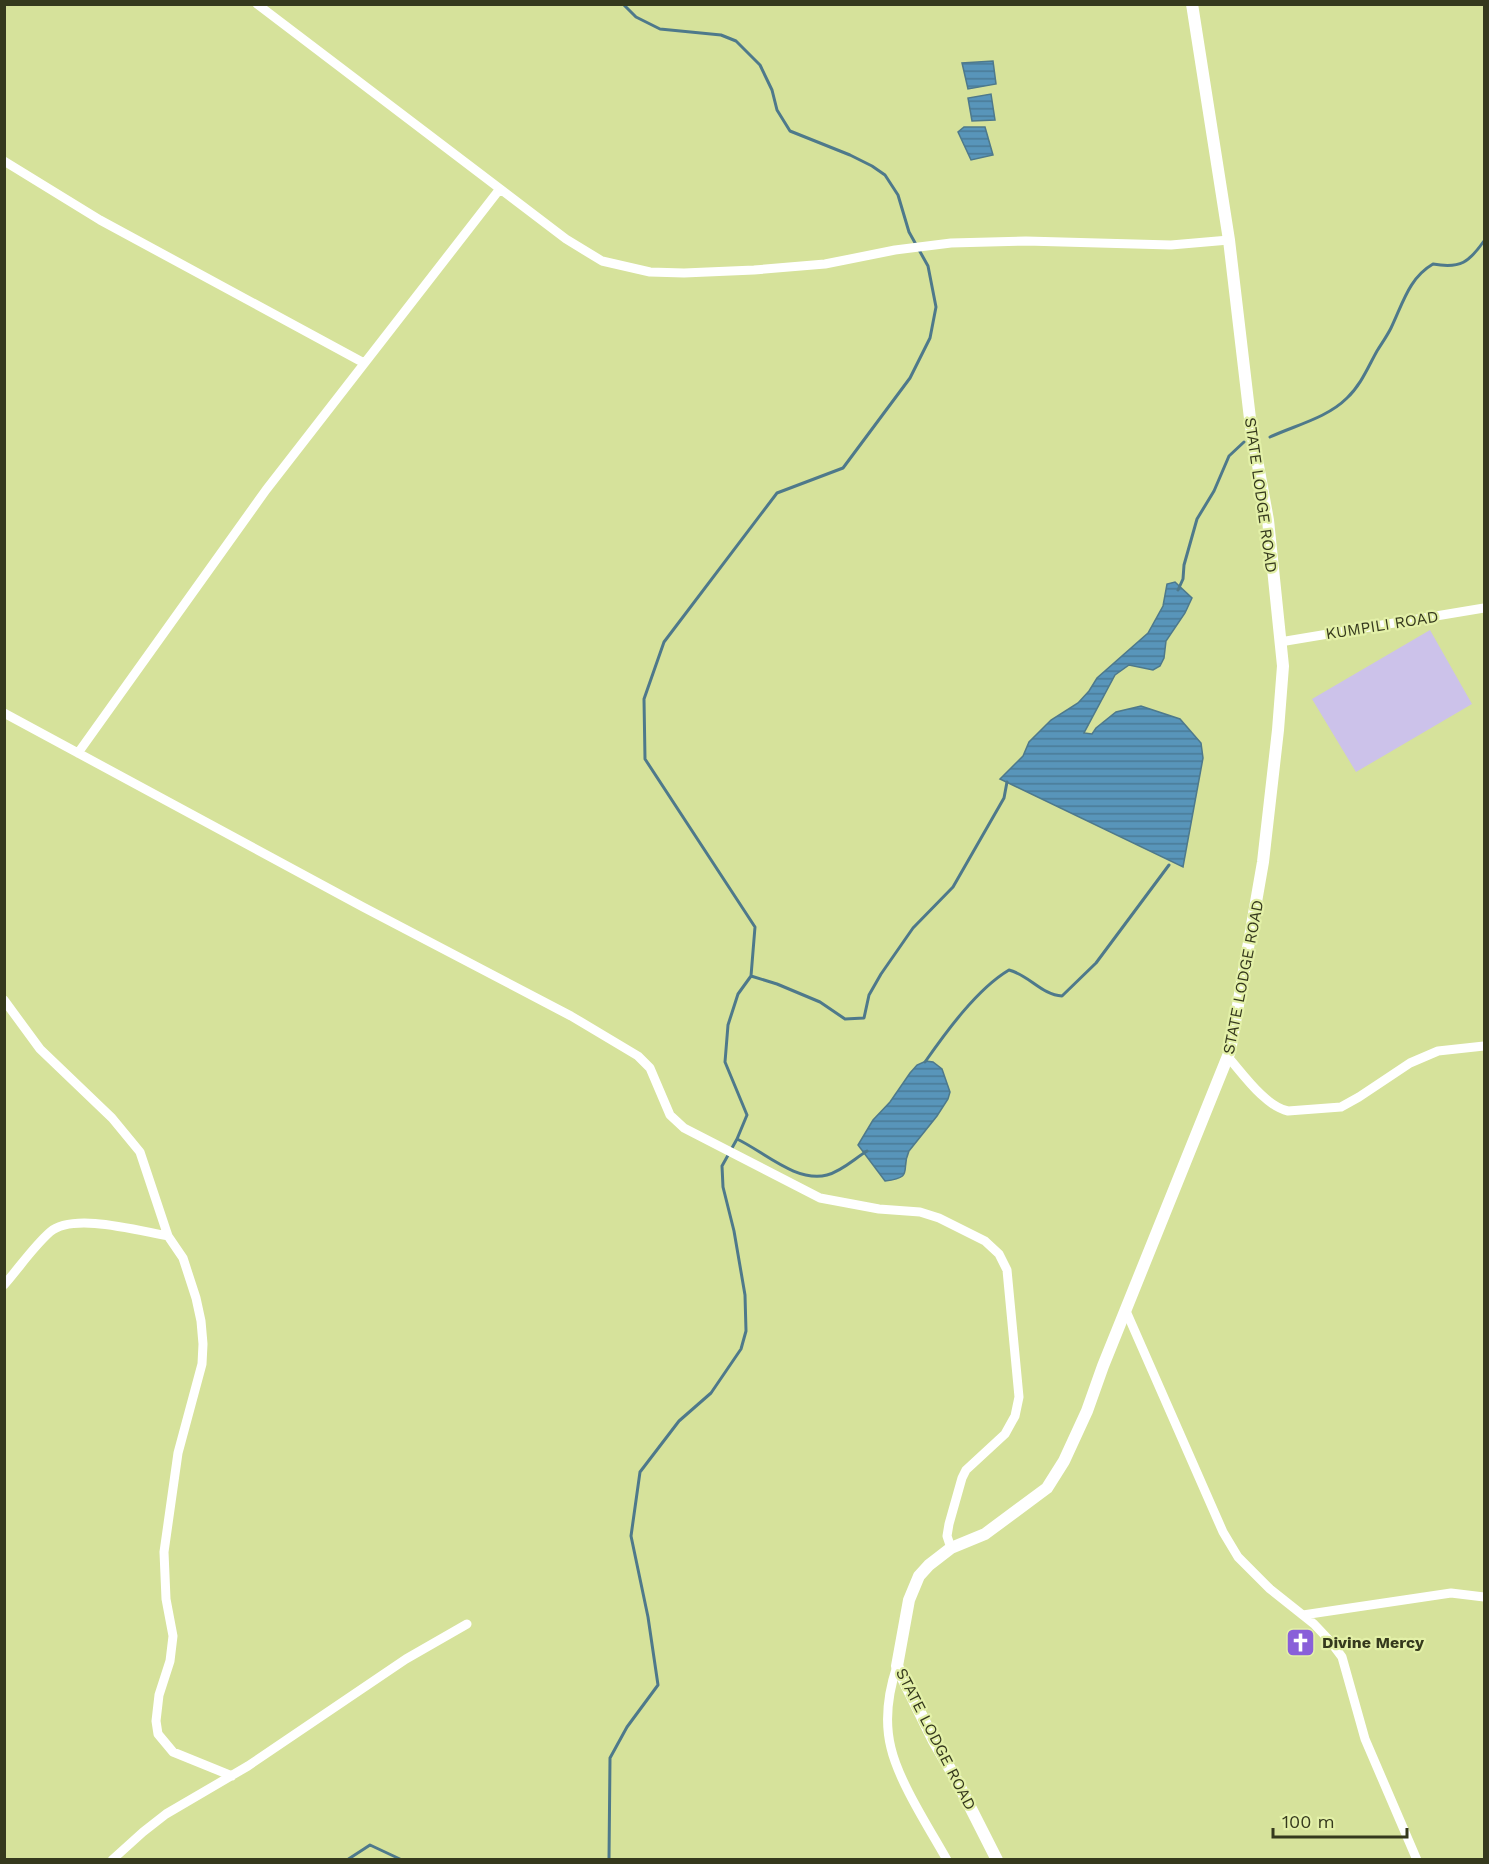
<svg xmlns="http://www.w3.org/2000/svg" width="1489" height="1864" font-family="'Work Sans',sans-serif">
  <defs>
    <pattern id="water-rules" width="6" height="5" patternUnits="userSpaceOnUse" patternTransform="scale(1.5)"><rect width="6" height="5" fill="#5895ba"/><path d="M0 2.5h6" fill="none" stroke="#4a7b97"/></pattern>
  </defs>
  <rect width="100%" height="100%" fill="#d6e29b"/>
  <path fill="#ccc2ea" d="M 1430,630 L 1472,704 L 1356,772 L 1312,699 Z"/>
  <path fill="url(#water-rules)" stroke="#4e798b" stroke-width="1.5" d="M 993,61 L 996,84 L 968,89 L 962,63 Z
    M 991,94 L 995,120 L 972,121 L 968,98 Z
    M 964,127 L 985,127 L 993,155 L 971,160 L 958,132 Z
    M 1175,582 L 1192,598 L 1185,613 L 1166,641 L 1164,658 L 1160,666 L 1153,670 L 1129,665 L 1115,675 L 1084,733 L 1092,734 L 1096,728 L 1116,712 L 1141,706 L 1180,719 L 1201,743 L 1203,758 L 1183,867 L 1000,779 L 1023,756 L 1029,742 L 1051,720 L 1078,703 L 1089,691 L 1097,678 L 1148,633 L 1163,606 L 1167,584 Z
    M 926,1061 L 933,1062 L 942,1069 L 950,1092 L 948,1099 L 937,1116 L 909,1151 C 900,1171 915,1177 885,1181 L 858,1145 L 873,1120 L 890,1102 L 910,1073 L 917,1065 Z"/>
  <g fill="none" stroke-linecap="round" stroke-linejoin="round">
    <path stroke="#4e798b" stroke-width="3" d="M 623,4 L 636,17 L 660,29 L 721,35 L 736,41 L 760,65 L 772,90 L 777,110 L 790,131 L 850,155 L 872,166 L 885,175 L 898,195 L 909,232 L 928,266 L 936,307 L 930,338 L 910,378 L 843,468 L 777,493 L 664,642 L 644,699 L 645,759 L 755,927 L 751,976
      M 1270,437 C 1296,425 1327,418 1347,398 C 1361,385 1368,367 1377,351 C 1382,343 1387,336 1391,328 C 1403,303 1409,278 1433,264 C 1461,269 1469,262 1484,241
      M 1178,590 L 1183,579 L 1184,565 L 1197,519 L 1214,491 L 1229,456 L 1244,442
      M 925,1062 C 946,1032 977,989 1009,970 C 1029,975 1042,995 1062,996 L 1096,963 L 1169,865
      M 737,1139 C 763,1151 796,1183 827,1175 C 842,1171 854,1159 867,1151
      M 347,1860 L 370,1845 L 402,1860
      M 609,1860 L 610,1758 L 627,1727 L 658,1685 L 648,1617 L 631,1536 L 640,1472 L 679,1421 L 711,1393 L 741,1349 L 746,1331 L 745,1295 L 734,1231 L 723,1187 L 722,1166 L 737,1139 L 747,1115 L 725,1062 L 728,1025 L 738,994 L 751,976 L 777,984 L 820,1002 L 845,1019 L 864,1018 L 869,995 L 881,974 L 913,928 L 953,887 L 1004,798 L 1007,782"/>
    <path stroke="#fff" stroke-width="9" d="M 257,4 L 566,239 L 602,261 L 650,272 L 684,273 L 754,270 L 825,264 L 895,250 L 951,243 L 1026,241 L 1171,245 L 1229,240
      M 4,161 L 100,220 L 364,363
      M 1280,642 L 1484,608
      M 4,713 L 363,907 L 571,1016 L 638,1056 L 650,1068 L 670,1115 L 684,1128 L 820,1198 L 879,1209 L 920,1212 L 939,1218 L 985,1241 L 999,1254 L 1007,1270 L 1019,1397 L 1015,1416 L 1005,1434 L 966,1470 L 962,1478 L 949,1524 L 947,1536 L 951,1548
      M 78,753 L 266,490 L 499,190
      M 4,1000 L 40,1049 L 112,1118 L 140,1152 L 168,1236 L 183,1258 L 196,1298 L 201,1321 L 203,1344 L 202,1364 L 178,1453 L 164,1552 L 166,1599 L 173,1636 L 170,1661 L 159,1695 L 156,1721 L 158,1734 L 173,1752 L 232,1776
      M 1228,1057 C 1243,1074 1265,1106 1288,1111 L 1341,1107 L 1359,1097 L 1410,1063 L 1438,1051 L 1484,1046
      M 4,1285 C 19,1268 33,1247 50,1232 C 73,1212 139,1231 168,1236
      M 1126,1311 L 1223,1532 L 1238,1557 L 1270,1589 L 1314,1624 L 1330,1641 L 1342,1657 L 1365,1739 L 1417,1860
      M 1303,1615 L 1451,1593 L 1484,1597
      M 897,1666 C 888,1693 884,1720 891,1748 C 899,1782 929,1828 947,1860
      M 112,1860 L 143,1832 L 166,1814 L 248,1766 L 406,1659 L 467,1624"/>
    <path stroke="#fff" stroke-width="12" d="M 997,1860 L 957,1781 L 934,1741 L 897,1666 L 909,1600 L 919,1576 L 929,1565 L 951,1548 L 985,1534 L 1047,1488 L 1064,1461 L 1087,1411 L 1103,1366 L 1230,1051 L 1263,862 L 1278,730 L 1283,666 L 1268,520 L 1251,427 L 1229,240 L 1192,4"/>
  </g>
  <defs>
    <symbol id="church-square" viewBox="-11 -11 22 22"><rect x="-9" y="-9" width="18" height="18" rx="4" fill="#895fd9" stroke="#e3f0a8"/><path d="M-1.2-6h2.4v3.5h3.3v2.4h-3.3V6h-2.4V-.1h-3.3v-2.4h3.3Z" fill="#fff"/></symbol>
  </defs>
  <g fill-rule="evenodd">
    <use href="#church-square" x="1284" y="1626" width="33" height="33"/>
  </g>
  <g text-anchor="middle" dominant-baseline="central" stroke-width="4.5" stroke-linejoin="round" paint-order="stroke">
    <g font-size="16" fill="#35391d" stroke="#e3f0a8">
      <text transform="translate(1261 495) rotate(82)">STATE LODGE ROAD</text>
      <text transform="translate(1382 625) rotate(-9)">KUMPILI ROAD</text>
      <text transform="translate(1243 977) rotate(-79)">STATE LODGE ROAD</text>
      <text transform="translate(936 1739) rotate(63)">STATE LODGE ROAD</text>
    </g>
    <g font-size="16" font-weight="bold" fill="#35391d" stroke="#e3f0a8" text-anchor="start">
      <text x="1322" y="1642">Divine Mercy</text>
    </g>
  </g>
  <rect width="1489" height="1864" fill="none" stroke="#35391d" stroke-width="12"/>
  <path d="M1273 1828v9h134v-9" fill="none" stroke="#35391d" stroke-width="3"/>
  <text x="1282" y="1828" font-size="18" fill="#35391d" stroke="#e3f0a8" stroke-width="4.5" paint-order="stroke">100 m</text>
</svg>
